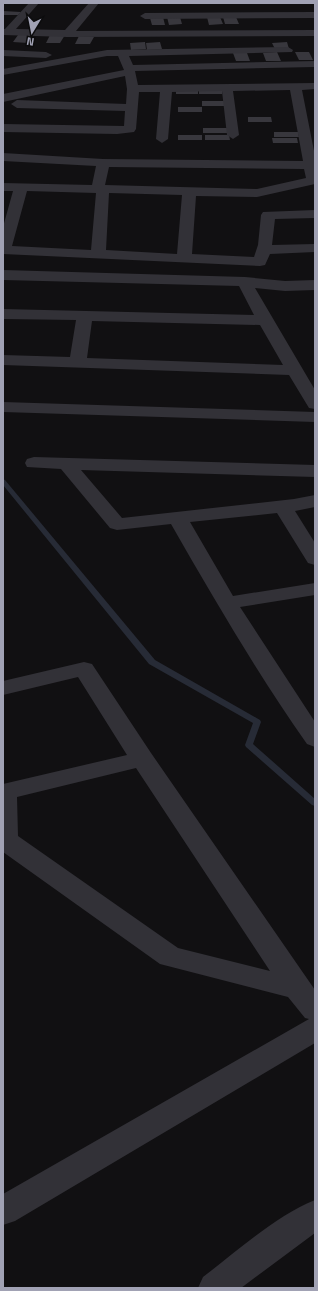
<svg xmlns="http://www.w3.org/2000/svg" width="318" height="1291" font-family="'Titillium Web',sans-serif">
	<rect width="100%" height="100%" fill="#111012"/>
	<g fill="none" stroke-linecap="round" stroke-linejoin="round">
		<!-- stream -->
		<path fill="#272b36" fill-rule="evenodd" d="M3,479L5,480L155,660L260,720L261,722L253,744L315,799V806L312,805L246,747L245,745L253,723L149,664L3,485Z"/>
	</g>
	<!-- building -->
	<path fill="#38373d" d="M3,11L21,12L18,15H3Z
		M163,17L165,25H152L150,18Z
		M167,17H180L182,24L169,25Z
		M207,17H220L223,24L209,25Z
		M223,17H236L239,24H225Z
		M18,35H33L28,43L13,42Z
		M50,35H65L60,43H46Z
		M79,36L94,37L90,44H75Z
		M145,42L146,49L131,50L130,43Z
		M160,42L162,49L147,50L146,43Z
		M287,42L289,49H275L272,43Z
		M277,52L281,61H266L263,53Z
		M295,52H309L313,60H299Z
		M233,53H247L250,61H236Z
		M176,90H198V94H176Z
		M199,90H222V94H199Z
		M202,101H225L226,106H202Z
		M178,107H202V112H178Z
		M248,117H271L272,122H248Z
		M203,128H227L228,133H203Z
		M274,132H298L299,137H274Z
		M178,135H202V140H178Z
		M205,135H229L230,140H205Z
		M272,138H297L298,143H273Z"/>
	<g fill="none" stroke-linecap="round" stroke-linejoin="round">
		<!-- minor -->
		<path fill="#323137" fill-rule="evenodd" d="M29,3H39L16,29L65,30L89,3H99L76,31L315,30V36L67,37L3,35V29H5Z
			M315,12V18L145,19L140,16L145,13Z
			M288,47L293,50L292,52L129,56L133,65L315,61V67L135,71L138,85L315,83V89L302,90L315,156V184L257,197L196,196L192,254L254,257L258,245L261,215L263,212L315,210V218L275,219L272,245L315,244V252L270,254L265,265L260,266L3,254V227L13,191H3V183L92,185L96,166L3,161V153L103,159L303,161L290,90L233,91L239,135L233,139L227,135L222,91L172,92L168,139L162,143L156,139L160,92H139L136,129L134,132L117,134L3,132V124L124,126L125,111L17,108L11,104L17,100L126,104L127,89L125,76L3,102V94L124,70L118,56H107L3,75V69L107,50ZM109,167L304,169L306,178L257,189L105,185ZM27,191L96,193L91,250L12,246ZM109,193L182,195L177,254L106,250Z
			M3,50L46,52L52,55L46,58L3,56Z
			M3,270L245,277L285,281L315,280V290L285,291L255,288L315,390V409L309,408L289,375L3,365V355L70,357L76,320L3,319V309L254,315L239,286L3,280ZM92,321L260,325L283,365L87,358Z
			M3,402L315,412V422L3,412Z
			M34,457L315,465V477L81,470L122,518L294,499L315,495V507L295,511L315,543V565L308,563L277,513L190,522L233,596L315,583V595L240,607L315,722V747L307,744C257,673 214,599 171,524L117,530L110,528L61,469L27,467L25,463L27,459Z
			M84,662L92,664L151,753L315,990V1043L15,1221L3,1225V1194L309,1019L305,1018L288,997L160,964L3,852V784L127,755L78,677L3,695V681ZM136,768L270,971L178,948L18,836L17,797Z
			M315,1200V1233L241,1288H198L203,1277C236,1252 277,1215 315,1200Z"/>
	</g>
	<!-- border -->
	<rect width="318" height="1291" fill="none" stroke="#a1a2b4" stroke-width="8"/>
	<!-- north arrow -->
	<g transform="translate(32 32) rotate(190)" stroke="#0c0c0d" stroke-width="3" paint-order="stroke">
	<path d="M0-3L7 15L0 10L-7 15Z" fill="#a1a2b4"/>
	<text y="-6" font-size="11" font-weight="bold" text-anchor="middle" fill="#a1a2b4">N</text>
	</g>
</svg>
